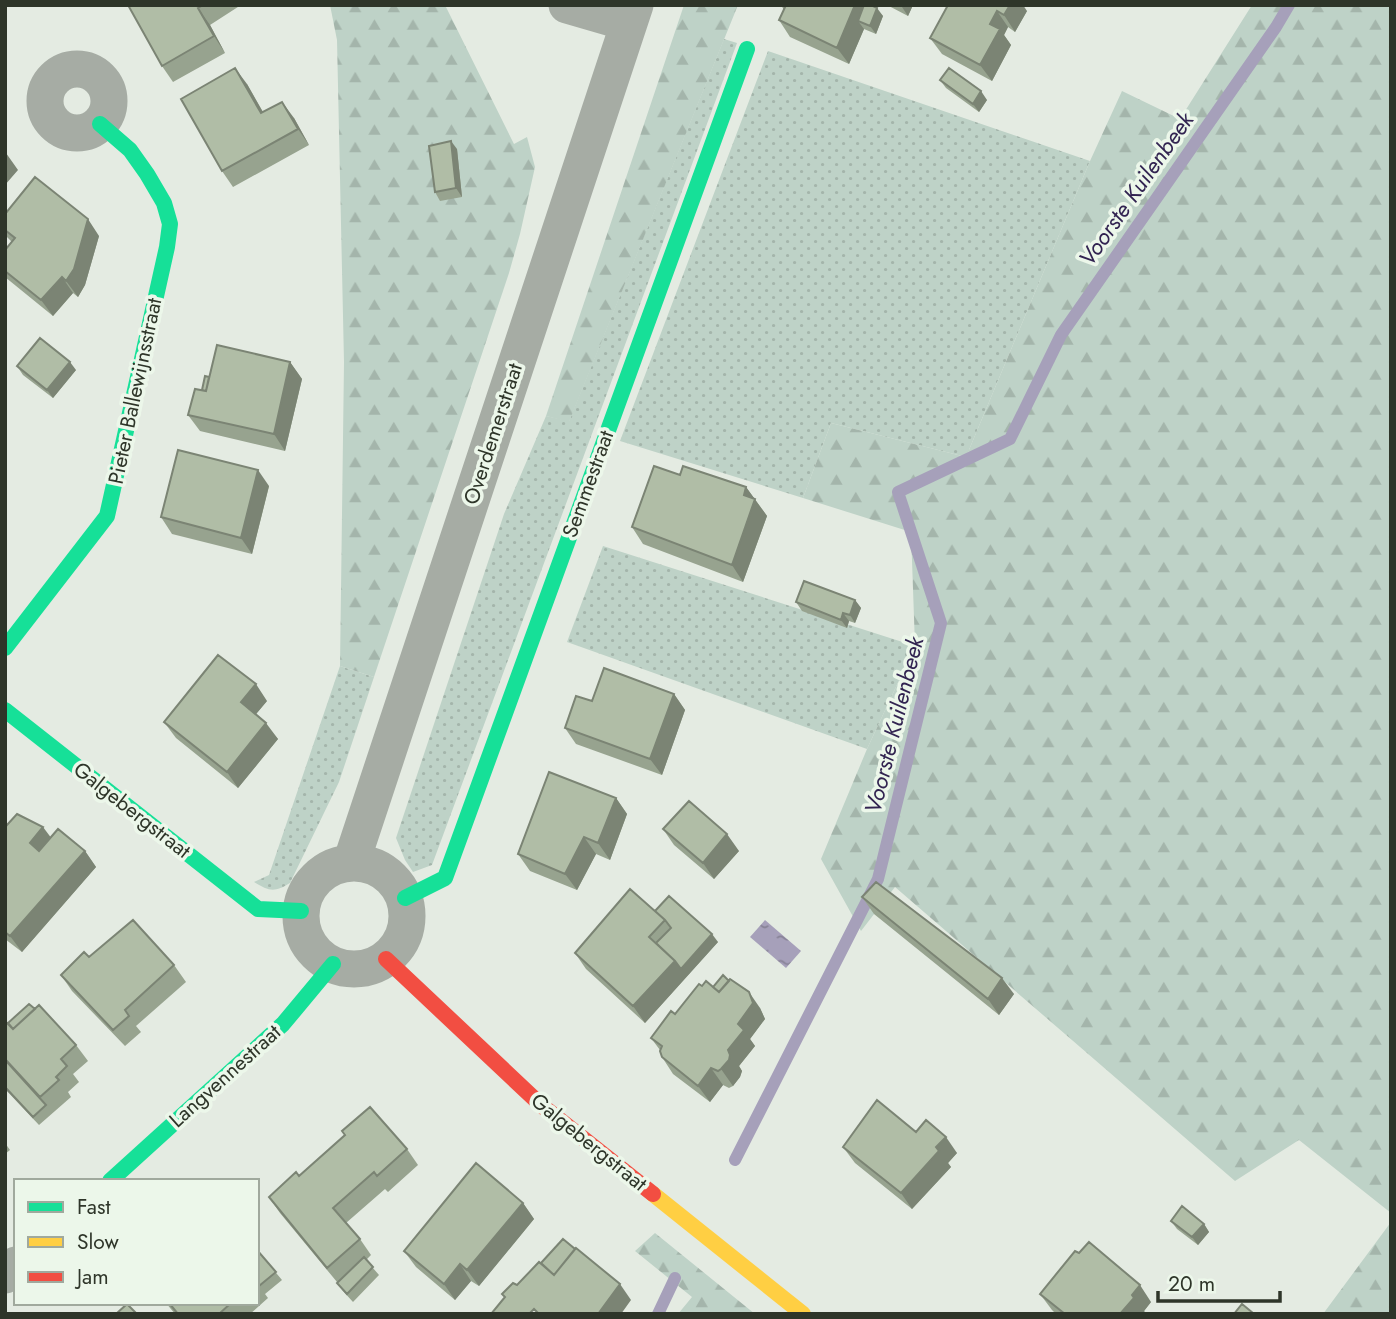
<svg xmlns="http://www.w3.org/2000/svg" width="1396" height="1319" font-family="Jost,sans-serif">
	<defs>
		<pattern id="grass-dots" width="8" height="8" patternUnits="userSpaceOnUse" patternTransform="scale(1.75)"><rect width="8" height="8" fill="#bed2c7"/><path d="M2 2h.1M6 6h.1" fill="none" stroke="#a4b5ab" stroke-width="1.8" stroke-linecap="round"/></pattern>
		<pattern id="forest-firs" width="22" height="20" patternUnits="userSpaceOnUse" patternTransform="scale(1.75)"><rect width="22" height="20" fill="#bed2c7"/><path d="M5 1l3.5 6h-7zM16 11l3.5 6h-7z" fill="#a4b5ab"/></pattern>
		<pattern id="water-ripples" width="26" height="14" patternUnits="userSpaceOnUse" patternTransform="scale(1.75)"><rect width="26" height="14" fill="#a6a0ba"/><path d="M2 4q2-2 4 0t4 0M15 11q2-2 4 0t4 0" fill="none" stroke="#888397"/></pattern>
	</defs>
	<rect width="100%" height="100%" fill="#e4ebe2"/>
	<!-- grass -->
	<path fill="url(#grass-dots)" d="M724,39L737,43L432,865L413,872L405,860L396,838L504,514L546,416L569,421Z
		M768,51L1090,161L966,457L831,423L803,498L620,441Z
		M603,546L915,646L867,749L567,642Z
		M340,666L374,677L339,782L290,883C274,893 269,891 254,882L269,875Z"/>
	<!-- forest -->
	<path fill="url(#forest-firs)" d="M330,5H445L514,144L527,137L535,167L520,234L509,273L374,677L340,666L344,362L337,40Z
		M684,5H738L569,422L546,416Z
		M1252,5H1391V1213L1299,1140L1235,1181L895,887L861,931L821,859L867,749L915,646L911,532L803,498L831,423L966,457L1090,161L1122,91L1180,119Z
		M1391,1222V1314H1323Z
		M655,1233L755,1314H678L692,1297L635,1251Z"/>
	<!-- water -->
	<path fill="url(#water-ripples)" d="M765,920L801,951L786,968L750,937Z"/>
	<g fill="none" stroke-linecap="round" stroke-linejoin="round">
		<!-- stream -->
		<path stroke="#a6a0ba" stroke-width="12" d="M735,1160L878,879L941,623L898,492L1010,439L1061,335L1276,27L1289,5
			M658,1314L675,1278"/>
		<!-- street -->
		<path stroke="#a6aca4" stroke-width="37" d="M567,5L629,23
			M45 101a32 32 0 1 1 64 0a32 32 0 1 1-64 0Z
			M351,863L635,5
			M301 916a53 53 0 1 1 106 0a53 53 0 1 1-106 0Z
			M5,1275L16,1265"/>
		<!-- fast -->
		<path stroke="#16e098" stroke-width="16" d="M5,648L107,516L167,247L170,224L164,203L147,174L130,150L100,124
			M5,710L258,909L301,911
			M405,898L445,878L747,49
			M110,1181L283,1024L333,964"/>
		<!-- slow -->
		<path stroke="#ffcf43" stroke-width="16" d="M653,1194L803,1314"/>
		<!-- jam -->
		<path stroke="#f24e42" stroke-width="16" d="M386,959L541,1105L653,1194"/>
	</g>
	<!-- wall -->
	<path fill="#97a38f" d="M128,5H241L210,25L225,53L173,82L162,66Z
		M781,5H871L883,16L876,34L864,29L849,64L790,37L779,20L784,10Z
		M887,5H913L908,16Z
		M948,5L1027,11L1015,32L1008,27L1004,35L1011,45L992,81L942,54L930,38Z
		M940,80L987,100L979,112L946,88Z
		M247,84L263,112L294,118L309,145L233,187L222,171Z
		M457,149L462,197L440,201L435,192Z
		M5,214L99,236L85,285L78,297L73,293L53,316L5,277V250L12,242L5,235Z
		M290,362L302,379L285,451L200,431L188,415L209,377Z
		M17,366L76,370L53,398L23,375Z
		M680,475L746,487L767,516L743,582L643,544L632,527Z
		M269,486L252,554L172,534L161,517Z
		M855,600L861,608L855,623L849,621L847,628L802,611L796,602Z
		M674,694L685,710L662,775L576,744L565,728L592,701Z
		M267,701L256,714L278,739L238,788L176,738L164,722Z
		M616,798L627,814L610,860L596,854L577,890L530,871L518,854Z
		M5,823L51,838L85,851L96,867L22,952L5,939Z
		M663,829L739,851L714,879L674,845Z
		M862,897L1014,994L999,1015L874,914Z
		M655,911L718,942L645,1023L586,969L575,953Z
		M89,957L174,965L186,982L136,1026L141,1032L125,1046L72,991L61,975Z
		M702,986L713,987L760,1008L765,1019L750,1039L755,1046L739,1066L742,1071L740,1077L733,1086L729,1088L723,1085L710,1102L673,1074L662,1057L660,1050L651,1038L675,1014Z
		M35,1009L76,1045L88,1061L73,1074L79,1082L68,1092L71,1097L39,1125L5,1089V1021L8,1023Z
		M916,1132L957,1153L948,1163L951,1167L912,1209L855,1163L843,1147Z
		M5,1143L10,1150L5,1154Z
		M407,1149L418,1165L388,1192L385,1189L346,1223L360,1239L371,1255L366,1260L379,1275L353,1302L343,1291L337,1282L280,1213L269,1197L299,1176Z
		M523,1203L534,1219L479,1286L471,1281L455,1300L416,1267L404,1251Z
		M1171,1221L1204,1224L1209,1232L1198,1245L1177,1229Z
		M257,1250L282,1280L265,1294L268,1298L250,1314H175L166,1303H257Z
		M1040,1294L1151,1302L1144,1311L1146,1314H1056L1052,1310Z"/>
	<!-- shaded-wall -->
	<path fill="#7b8474" d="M855,5H871L858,21L864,29L849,64L837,48Z
		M903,5H913L908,16L902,7Z
		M1010,5H1023L1027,11L1015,32L1004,15Z
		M198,8L210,25L225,53L214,36Z
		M877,8L883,16L876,34L870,26Z
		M997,11L1008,27L1004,35L1011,45L992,81L980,65L990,24Z
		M235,68L247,84L273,130L261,113Z
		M981,91L987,100L979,112L973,104Z
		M282,102L294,118L309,145L298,129Z
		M451,141L457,149L462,197L456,188Z
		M6,153L18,170L5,185V155Z
		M88,219L99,236L85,285L78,297L66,281Z
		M62,277L73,293L53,316L41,300Z
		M70,362L76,370L53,398L47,390Z
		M290,362L302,379L285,451L274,434Z
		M258,470L269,486L252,554L241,538Z
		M746,487L767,516L743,582L732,565L744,495Z
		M855,600L861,608L855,623L850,615Z
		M843,613L849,621L847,628L841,620Z
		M256,684L267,701L252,719L241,702Z
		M674,694L685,710L662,775L650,759Z
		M266,723L278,739L238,788L227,772Z
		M616,798L627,814L610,860L598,843Z
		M43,827L55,843L41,859L30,843Z
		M727,834L739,851L714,879L703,863Z
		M584,837L596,854L577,890L565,874Z
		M85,851L96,867L22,952L10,936Z
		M712,934L718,942L645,1023L633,1006L675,961Z
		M1002,978L1014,994L999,1015L988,999Z
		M749,992L760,1008L765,1019L750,1039L755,1046L739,1066L742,1071L740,1077L733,1086L721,1069Z
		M711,1068L723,1085L710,1102L698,1086Z
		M946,1137L957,1153L948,1163L951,1167L912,1209L901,1193L936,1147Z
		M523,1203L534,1219L479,1286L467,1270Z
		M1204,1224L1209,1232L1198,1245L1192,1237Z
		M460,1264L471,1281L455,1300L444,1284Z
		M620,1284L631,1300L621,1314H598Z
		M1140,1285L1151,1302L1144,1311L1146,1314H1120L1132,1295Z"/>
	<!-- building -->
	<path fill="#b0bda6" stroke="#7b8474" stroke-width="2" d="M128,5H203L198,8L214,36L162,66Z
		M786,5H855L837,48L779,20Z
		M864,5H871L877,8L870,26L858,21Z
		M948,5H1010L1004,15L997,11L990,24L1000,29L980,65L930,38Z
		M235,68L261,113L282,102L298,129L222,171L181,99Z
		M949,68L981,91L973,104L940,80Z
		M451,141L456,188L435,192L429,146Z
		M35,177L88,219L74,269L66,281L62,277L41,300L5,271V250L15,238L5,230V214Z
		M40,338L70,362L47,390L17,366Z
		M217,345L290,362L274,434L188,415L195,389L206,391Z
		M205,376L209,377L206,391L202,390Z
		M178,450L258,470L241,538L161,517Z
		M654,466L680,475L683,466L746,487L744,495L755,499L732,565L632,527Z
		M804,581L855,600L850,615L843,613L841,620L796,602Z
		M218,655L256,684L241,702L266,723L227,772L164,722Z
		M604,668L674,694L650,759L565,728L576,696L592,701Z
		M549,772L616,798L598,843L584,837L565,874L518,854Z
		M689,801L727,834L703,863L663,829Z
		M17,814L43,827L30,843L39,851L58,829L85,851L10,936L5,932V823L7,825Z
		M876,882L1002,978L988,999L862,897Z
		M630,889L665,920L649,937L675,961L633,1006L575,953Z
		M669,896L712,934L681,969L675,961L656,943L671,928L665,920L655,911Z
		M133,920L174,965L125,1010L129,1016L113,1030L61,975L84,952L89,957Z
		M723,975L729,981L719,992L713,987Z
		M730,979L749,992L753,1003L738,1024L744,1030L728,1050L730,1055L729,1060L721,1069L718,1071L711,1068L698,1086L662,1057L660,1051L662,1046L651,1038L671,1011L675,1014L699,984L702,986L706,981L719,992Z
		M29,1004L35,1009L13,1029L8,1023Z
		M39,1005L76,1045L61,1059L67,1066L56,1077L59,1080L40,1097L5,1059V1021L13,1029Z
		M7,1062L46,1105L33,1117L5,1087V1063Z
		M877,1100L916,1132L926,1120L946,1137L936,1147L939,1151L901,1193L843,1147Z
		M370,1107L407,1149L377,1176L374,1172L333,1208L360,1239L327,1268L269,1197L296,1172L299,1176L345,1135L342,1131Z
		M476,1163L523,1203L467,1270L460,1264L444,1284L404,1251Z
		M1182,1206L1204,1224L1192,1237L1171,1221Z
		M563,1239L575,1249L554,1275L541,1263Z
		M1089,1242L1140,1285L1132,1295L1134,1298L1120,1314H1065L1040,1294L1075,1251L1079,1253Z
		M576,1248L620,1284L598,1314H539L534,1309L529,1314H491L505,1297L502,1294L513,1283L517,1285L539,1262L554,1275Z
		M257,1250L276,1272L259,1286L257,1283Z
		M364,1257L373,1267L347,1294L337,1283Z
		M169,1303H231L219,1314H178Z
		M127,1304L137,1314H116Z
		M1242,1304L1253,1313L1252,1314H1234Z"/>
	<g text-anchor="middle" stroke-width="7" stroke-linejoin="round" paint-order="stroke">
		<!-- street labels -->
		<g font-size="21" fill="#2e3529" stroke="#ecf7ea">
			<text transform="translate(135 391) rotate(-78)" y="7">Pieter Ballewijnsstraat</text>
			<text transform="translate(493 434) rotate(-72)" y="7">Overdemerstraat</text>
			<text transform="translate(588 484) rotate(-70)" y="7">Semmestraat</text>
			<text transform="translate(132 810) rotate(38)" y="7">Galgebergstraat</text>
			<text transform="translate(225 1076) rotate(-42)" y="7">Langvennestraat</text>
			<text transform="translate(589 1142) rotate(39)" y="7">Galgebergstraat</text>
		</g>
		<!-- water labels -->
		<g font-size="23" font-style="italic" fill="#322451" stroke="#ecf7ea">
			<text transform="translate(1136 189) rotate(-55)" y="8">Voorste Kuilenbeek</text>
			<text transform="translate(894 725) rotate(-76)" y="8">Voorste Kuilenbeek</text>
		</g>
	</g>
	<!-- border -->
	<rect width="1396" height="1319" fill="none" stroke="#2e3529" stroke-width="14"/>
	<!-- legend -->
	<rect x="14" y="1179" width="245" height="126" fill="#ecf7ea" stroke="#a0a99d" stroke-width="2"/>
	<rect x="28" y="1202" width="35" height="10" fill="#16e098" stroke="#a0a99d" stroke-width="2"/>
	<text x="77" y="1214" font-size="21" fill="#2e3529">Fast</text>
	<rect x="28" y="1237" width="35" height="10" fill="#ffcf43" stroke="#a0a99d" stroke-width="2"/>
	<text x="77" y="1249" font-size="21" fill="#2e3529">Slow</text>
	<rect x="28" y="1272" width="35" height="10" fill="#f24e42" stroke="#a0a99d" stroke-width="2"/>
	<text x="77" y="1284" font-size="21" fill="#2e3529">Jam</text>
	<!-- scale -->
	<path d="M1158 1291v10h122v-10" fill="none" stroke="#2e3529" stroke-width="3.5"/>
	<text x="1168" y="1291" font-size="21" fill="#2e3529" stroke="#ecf7ea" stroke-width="5" paint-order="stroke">20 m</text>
</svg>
